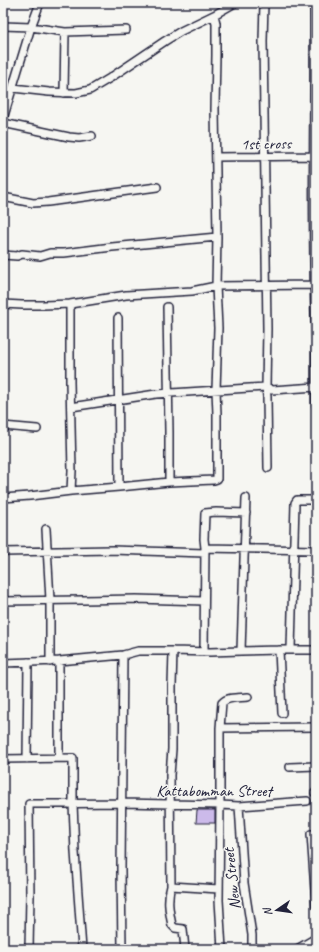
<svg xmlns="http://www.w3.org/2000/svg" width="319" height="952" font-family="Caveat,sans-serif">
	<rect width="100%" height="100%" fill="#f6f6f2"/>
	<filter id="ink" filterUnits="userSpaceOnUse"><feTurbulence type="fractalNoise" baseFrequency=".025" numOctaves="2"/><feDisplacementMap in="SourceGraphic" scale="8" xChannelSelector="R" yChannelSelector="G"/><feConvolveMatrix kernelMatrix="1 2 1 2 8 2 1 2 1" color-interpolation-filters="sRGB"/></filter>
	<g filter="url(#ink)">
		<!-- building -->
		<path fill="#ccbaea" stroke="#22223b" d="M197,810H215V823H196Z"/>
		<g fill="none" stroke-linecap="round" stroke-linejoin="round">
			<!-- minor casing -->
			<g stroke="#22223b" stroke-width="10">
				<path id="minor" d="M264,3L263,41L267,329L266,387L267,397L268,468
					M314,3C315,115 311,227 316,340
					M214,15L216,23V55L215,109L217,237L216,286L314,285
					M3,26L31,27L65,32L126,30
					M13,88L49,92L76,93L90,90L110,78L165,41L181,31L214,15L235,3
					M64,93L65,32
					M3,119L31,27L40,3
					M3,123L69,137L79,138L92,136
					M216,157L316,156
					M3,197L33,203L48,202L157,187
					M3,255L17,256L22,254L40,256L50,253H64L112,247L217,237
					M3,304L22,305H44L70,304L126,295L192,291L216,286L218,328L216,390L217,414V479L214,480L169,482L119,487L71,491L30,496L3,498
					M70,304V382L72,471L71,491
					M167,307L169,432V482
					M118,318L119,487
					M316,340V405
					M71,407L156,394L266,387L272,390L316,387
					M3,426L37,429
					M46,529L50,600V662
					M205,548L316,550
					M3,552L112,550L205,553
					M3,601L83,600L136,599L204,601
					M291,649L295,503L297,500H316
					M279,650L282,713
					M173,651L172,686V749L170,775L171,886C167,899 169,911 172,925L175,928L183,929L185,949
					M241,651L279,650H316
					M204,652L205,548L204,539L205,513L216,512L246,513
					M3,663L59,661L123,655L138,651H173L210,652L241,651L246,498
					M220,728L316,727
					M59,758V661
					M3,759L73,758V804L75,852L82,949
					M27,759L28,662
					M290,767L316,766
					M315,793L316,792
					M239,806L244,883L252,935V949
					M311,834L316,905
					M171,886L219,889
					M29,949L30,896L29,804L122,803L220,805L239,806L307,801
					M122,949L121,870L123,655
					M222,949L219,900L220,805V728L222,703C227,696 240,698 248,697
					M297,949L316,938"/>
			</g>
			<!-- minor -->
			<use href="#minor" stroke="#f6f6f2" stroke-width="7"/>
		</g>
	</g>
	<g text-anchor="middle" stroke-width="3" stroke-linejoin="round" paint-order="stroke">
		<!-- street labels -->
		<g font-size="16" fill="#22223b" stroke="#f6f6f2">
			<text transform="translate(266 143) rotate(-1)" y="6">1st cross</text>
			<text x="214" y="796">Kattabomman Street</text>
			<text transform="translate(231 879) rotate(-96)" y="6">New Street</text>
		</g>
	</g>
	<!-- margin -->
	<rect width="319" height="952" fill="none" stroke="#f6f6f2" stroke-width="16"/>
	<rect x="8" y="8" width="303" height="936" fill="none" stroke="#22223b" stroke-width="1.5" filter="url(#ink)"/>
	<!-- north arrow -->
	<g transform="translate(277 910) rotate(257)" stroke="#f6f6f2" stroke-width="3" paint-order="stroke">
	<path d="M0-3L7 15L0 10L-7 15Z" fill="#22223b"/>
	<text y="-6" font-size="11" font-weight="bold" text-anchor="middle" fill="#22223b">N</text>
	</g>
</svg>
